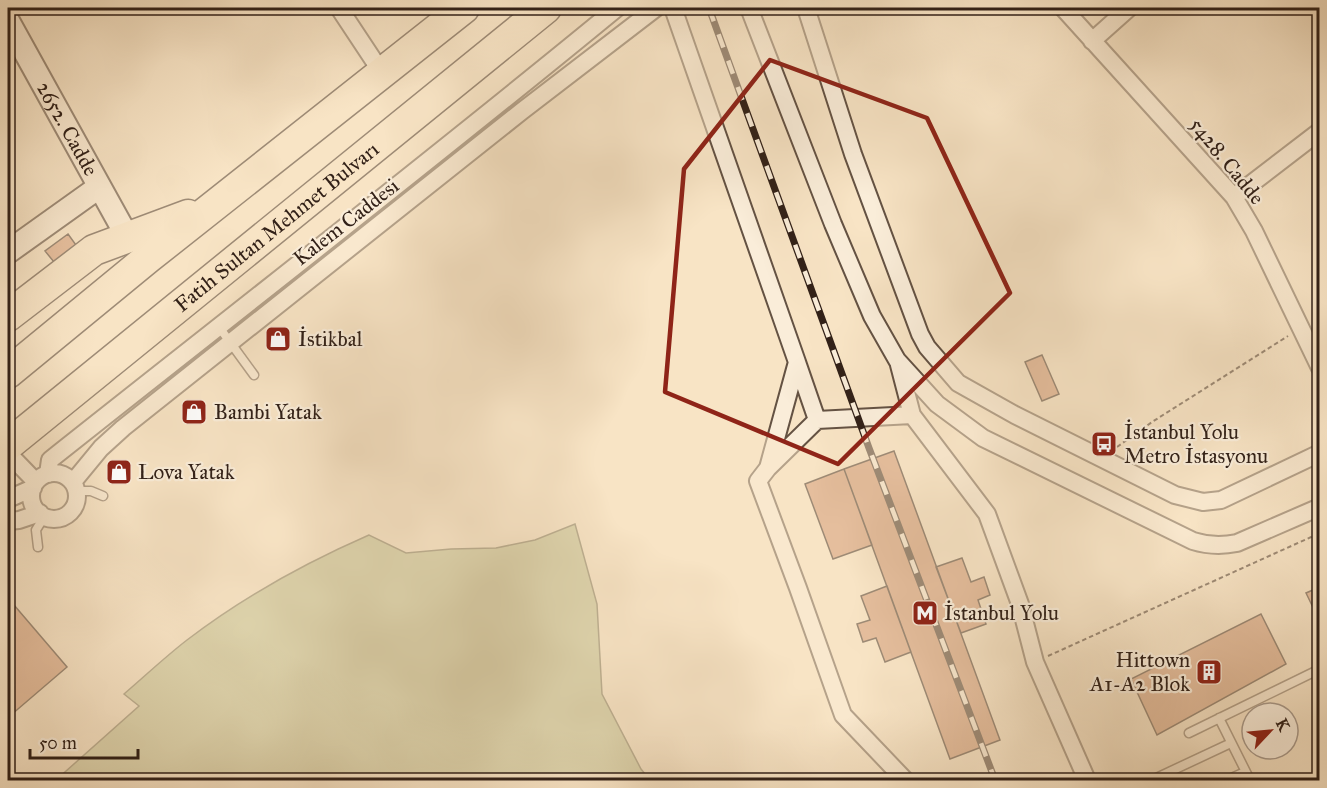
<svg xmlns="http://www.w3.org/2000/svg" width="1327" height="788" font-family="'IM FELL Great Primer',serif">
	<rect width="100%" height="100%" fill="#f8e4c5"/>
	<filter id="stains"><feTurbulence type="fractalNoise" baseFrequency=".00333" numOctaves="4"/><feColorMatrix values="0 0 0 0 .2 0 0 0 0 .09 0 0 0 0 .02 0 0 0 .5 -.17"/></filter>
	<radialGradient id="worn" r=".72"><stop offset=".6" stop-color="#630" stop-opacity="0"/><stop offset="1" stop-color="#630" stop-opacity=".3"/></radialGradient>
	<!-- green -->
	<path fill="#c0c392" stroke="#797255" stroke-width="1.5" d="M575,524L597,604L602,694L641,769L650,780H56L139,706L124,694C145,676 165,657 187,640C243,597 305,563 369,535L406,553L451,549L496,548L535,540Z"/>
	<!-- building -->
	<path fill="#cf916d" stroke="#322118" stroke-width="1.5" d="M68,234L76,245L54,262L45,251Z
		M1042,355L1059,394L1042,401L1025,362Z
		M894,451L1000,740L950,759L844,469Z
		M844,469L872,545L833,559L805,484Z
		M962,558L971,582L984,577L990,595L978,600L986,624L961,633L936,567Z
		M887,586L911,652L885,662L876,638L863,642L857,624L870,620L861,596Z
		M1320,587V622L1306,593Z
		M8,598L67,667L11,715L8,711Z
		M1261,614L1286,664L1157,735L1131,679Z"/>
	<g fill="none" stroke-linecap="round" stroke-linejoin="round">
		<!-- lane casing -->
		<g stroke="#645243" stroke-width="11">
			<path id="lane" d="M219,327L254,375
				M76,491H91L103,496
				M38,547L36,530L44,517
				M1219,718L1250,780
				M1189,733L1320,669
				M1152,780L1231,743
				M1227,780L1245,772"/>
		</g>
		<!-- street casing -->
		<g stroke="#645243" stroke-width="20">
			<path id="street" d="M339,8L382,73
				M673,8L797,362L768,468
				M749,8L833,224L872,316L897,360L937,404L983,438L1193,541C1209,546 1222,546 1237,543L1320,507
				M806,8L853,154L920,334L927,347L958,383L1015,415L1175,495L1203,502L1221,500L1320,453
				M1063,8L1234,197L1254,231L1320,368
				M1092,41L1129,8
				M1234,197L1320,131
				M797,362L817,420L912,415
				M899,365L912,415L987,514L1020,604L1035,662L1087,780
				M817,420L768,468L758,481L798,588L843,715L905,780
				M8,453L36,482
				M31 496a23 23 0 1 1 46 0a23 23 0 1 1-46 0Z
				M48,474L50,460C239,310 430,162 617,8
				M73,482L101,448L123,428L522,111L656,8
				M8,499L33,488
				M8,521L19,520L40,513"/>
		</g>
		<!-- secondary casing -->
		<g stroke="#322118" stroke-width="26">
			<g id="secondary">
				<path id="s1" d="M8,21L128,238"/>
				<path d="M8,252L99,187"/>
			</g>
		</g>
		<!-- highway casing -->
		<g stroke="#322118" stroke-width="33">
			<g id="highway">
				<path d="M8,316L94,250L188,215"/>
				<path d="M8,373L148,258L464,8"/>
				<path id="s2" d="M8,445L546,8"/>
			</g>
		</g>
		<!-- path -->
		<path stroke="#322118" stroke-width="2" stroke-dasharray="4.5 3" stroke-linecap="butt" d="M1117,447L1152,422L1288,336
			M1048,656L1320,533"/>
		<!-- lane -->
		<use href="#lane" stroke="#faedd9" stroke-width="8"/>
		<!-- street -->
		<use href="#street" stroke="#faedd9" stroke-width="16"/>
		<!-- secondary -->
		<use href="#secondary" stroke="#faedd9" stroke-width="22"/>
		<!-- highway -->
		<use href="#highway" stroke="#f8e4c5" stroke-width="30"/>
		<!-- rail casing -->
		<g stroke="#322118" stroke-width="7">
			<path id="rail" d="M709,8L869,448L995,780"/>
		</g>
		<!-- rail -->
		<use href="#rail" stroke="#faedd9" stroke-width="4.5" stroke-dasharray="14" stroke-linecap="butt"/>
	</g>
	<!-- marked area -->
	<path d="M0 0H1327V788H0ZM770,60L927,118L1010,293L838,464L665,392L684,169Z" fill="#f8e4c5" fill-opacity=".55" fill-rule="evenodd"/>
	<path fill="none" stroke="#8f2418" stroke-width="4.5" stroke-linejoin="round" d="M770,60L927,118L1010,293L838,464L665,392L684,169Z"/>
	<!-- icons -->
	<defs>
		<g id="shop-square" transform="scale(1.35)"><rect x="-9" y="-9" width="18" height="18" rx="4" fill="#8f2418" stroke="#faedd9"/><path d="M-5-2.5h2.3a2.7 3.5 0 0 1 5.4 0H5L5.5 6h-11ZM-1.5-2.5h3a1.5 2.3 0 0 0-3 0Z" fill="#fff"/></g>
		<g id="bus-square" transform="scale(1.35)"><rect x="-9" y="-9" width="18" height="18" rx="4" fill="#8f2418" stroke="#faedd9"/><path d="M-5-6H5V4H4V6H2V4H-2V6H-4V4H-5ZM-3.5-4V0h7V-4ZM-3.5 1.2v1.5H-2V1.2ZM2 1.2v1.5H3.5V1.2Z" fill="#fff"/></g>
		<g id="metro-square" transform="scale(1.35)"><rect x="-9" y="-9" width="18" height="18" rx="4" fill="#8f2418" stroke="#faedd9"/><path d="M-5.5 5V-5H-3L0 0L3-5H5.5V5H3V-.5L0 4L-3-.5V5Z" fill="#fff"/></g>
		<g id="building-square" transform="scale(1.35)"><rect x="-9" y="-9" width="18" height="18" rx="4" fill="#8f2418" stroke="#faedd9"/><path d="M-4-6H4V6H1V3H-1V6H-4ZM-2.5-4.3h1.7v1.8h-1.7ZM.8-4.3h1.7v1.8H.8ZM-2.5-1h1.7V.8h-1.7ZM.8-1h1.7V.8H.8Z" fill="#fff"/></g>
	</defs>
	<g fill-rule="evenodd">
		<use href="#shop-square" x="278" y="339"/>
		<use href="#shop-square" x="194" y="412"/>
		<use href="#bus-square" x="1104" y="444"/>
		<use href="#shop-square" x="119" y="472"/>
		<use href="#metro-square" x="925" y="613"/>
		<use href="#building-square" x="1209" y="672"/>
	</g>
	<g text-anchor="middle" stroke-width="4.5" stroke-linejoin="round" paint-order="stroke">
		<!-- street labels -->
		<g font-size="21" fill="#322118" stroke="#faedd9">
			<text dy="7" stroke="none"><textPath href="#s1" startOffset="123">2652. Cadde</textPath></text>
			<text transform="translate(1227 161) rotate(51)" y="7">5428. Cadde</text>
			<text transform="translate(346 222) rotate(-38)" y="7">Kalem Caddesi</text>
			<text dy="7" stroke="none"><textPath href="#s2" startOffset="346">Fatih Sultan Mehmet Bulvarı</textPath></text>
		</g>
		<!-- poi labels -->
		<g font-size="21" fill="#322118" stroke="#faedd9" text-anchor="start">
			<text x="298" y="346">İstikbal</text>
			<text x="214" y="419">Bambi Yatak</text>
			<text x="1124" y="439">İstanbul Yolu<tspan x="1124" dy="24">Metro İstasyonu</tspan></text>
			<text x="138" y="479">Lova Yatak</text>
			<text x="944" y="620">İstanbul Yolu</text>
			<text x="1190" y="667" text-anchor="end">Hittown<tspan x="1190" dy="24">A1-A2 Blok</tspan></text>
		</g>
	</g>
	<!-- margin -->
	<rect width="1327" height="788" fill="none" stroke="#f8e4c5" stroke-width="30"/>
	<rect x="9" y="9" width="1309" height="770" fill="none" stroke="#322118" stroke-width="3"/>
	<rect x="15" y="15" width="1297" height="758" fill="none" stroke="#322118" stroke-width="1.5"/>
	<!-- north arrow -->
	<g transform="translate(1270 731) rotate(64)"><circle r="28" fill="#faedd9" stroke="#aa9b8c" stroke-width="1.5"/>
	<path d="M0-4.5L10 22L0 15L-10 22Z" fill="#8f2418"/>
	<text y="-9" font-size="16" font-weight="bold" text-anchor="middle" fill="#322118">K</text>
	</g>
	<!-- scale -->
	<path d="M30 749v9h108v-9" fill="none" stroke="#322118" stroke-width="3"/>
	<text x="39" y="749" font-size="18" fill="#322118" stroke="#faedd9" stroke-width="4.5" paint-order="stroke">50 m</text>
	<rect width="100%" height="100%" filter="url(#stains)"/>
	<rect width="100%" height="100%" fill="url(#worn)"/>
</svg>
